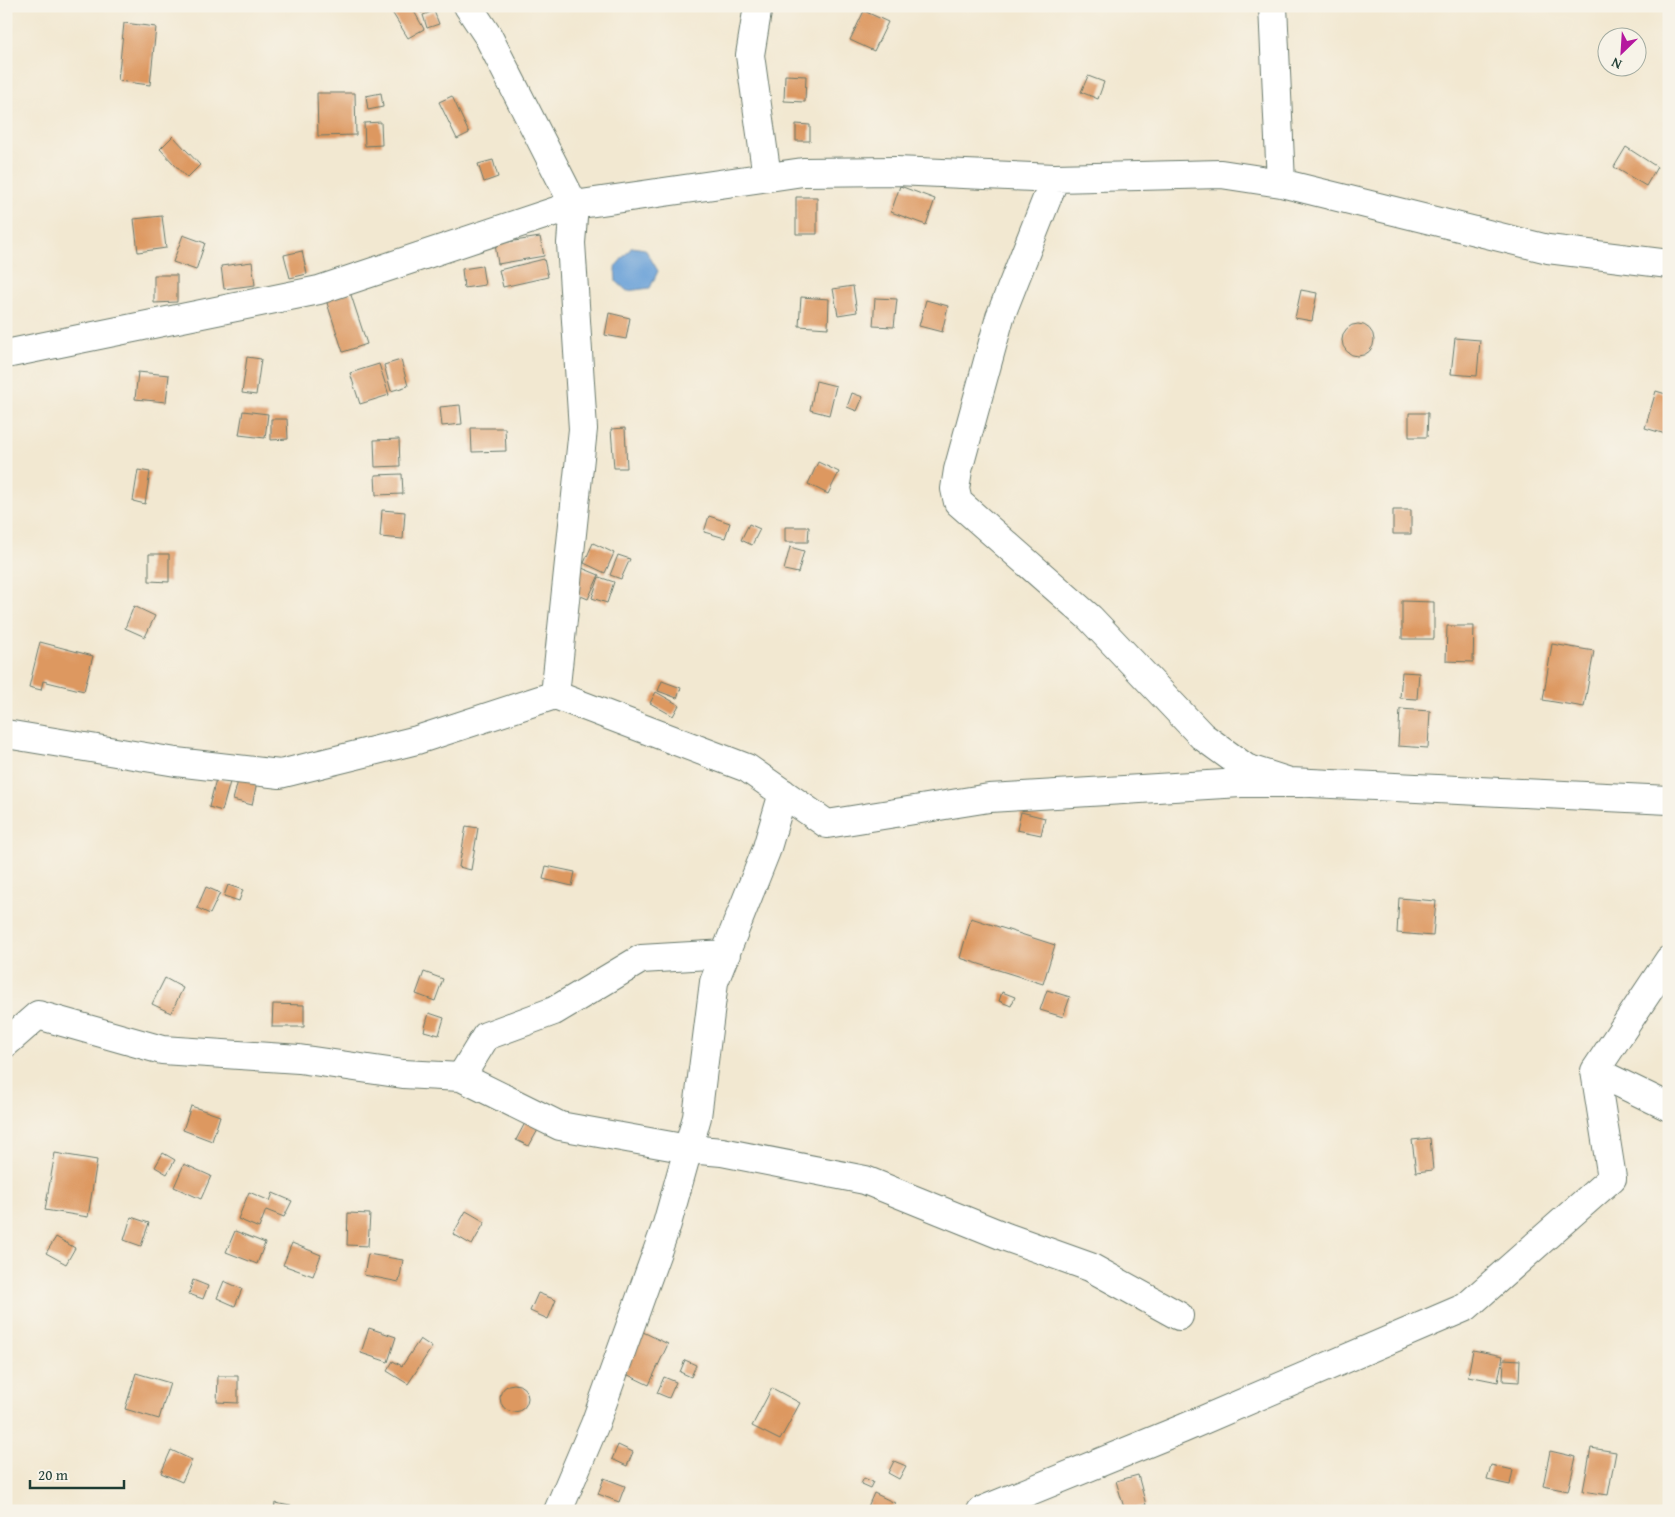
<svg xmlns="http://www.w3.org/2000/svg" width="1675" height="1517" font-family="'Gentium Book Plus',serif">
	<rect width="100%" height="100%" fill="#f7f3e8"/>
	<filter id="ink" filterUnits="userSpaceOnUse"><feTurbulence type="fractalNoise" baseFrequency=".02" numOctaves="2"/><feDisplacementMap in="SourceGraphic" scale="10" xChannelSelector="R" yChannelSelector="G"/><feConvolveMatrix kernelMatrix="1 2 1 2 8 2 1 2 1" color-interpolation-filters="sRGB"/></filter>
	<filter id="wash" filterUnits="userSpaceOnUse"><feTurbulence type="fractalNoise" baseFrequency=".0096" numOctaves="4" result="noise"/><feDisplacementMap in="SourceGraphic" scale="20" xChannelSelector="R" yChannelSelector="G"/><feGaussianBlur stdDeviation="1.12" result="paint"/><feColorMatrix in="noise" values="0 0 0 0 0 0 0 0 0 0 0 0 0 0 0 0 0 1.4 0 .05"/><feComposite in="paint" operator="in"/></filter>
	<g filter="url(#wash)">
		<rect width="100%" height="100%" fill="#f2e8d1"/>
		<!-- water -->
		<path fill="#6ba1d8" stroke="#456f86" d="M632,247L645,249L658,271L650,288L627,291L616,281L615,267Z"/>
		<g id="blocks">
			<!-- building -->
			<path fill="#dd9861" d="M396,6H411L424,29L408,38L390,9Z
				M417,6H435L421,13Z
				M434,11L439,24L427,28L423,15Z
				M864,11L888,22L874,51L850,40Z
				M124,23L156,27L150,85L118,81Z
				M785,75L806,76L805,102L784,101Z
				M1088,76L1104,82L1098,99L1081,92Z
				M317,93H355L356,135L318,136Z
				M381,93L383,107L368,110L366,96Z
				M452,96L469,133L457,139L439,102Z
				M381,122L382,145L365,146L364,123Z
				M796,124L810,125V141H796Z
				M173,136L200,165L187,178L160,149Z
				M1626,147L1657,167L1646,186L1614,167Z
				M493,160L498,177L484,182L478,164Z
				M900,186L935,199L926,225L891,212Z
				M796,197H817V234H796Z
				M162,216L166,248L138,252L134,219Z
				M183,235L205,243L196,270L173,262Z
				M540,237L544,256L498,264L495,244Z
				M302,251L307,274L290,278L284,255Z
				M544,259L548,277L503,287L499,270Z
				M252,262L255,285L224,289L221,266Z
				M482,266L485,285L464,288L462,269Z
				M154,275H177V302L154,303Z
				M853,286L857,312L838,315L833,289Z
				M1301,290L1317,293L1312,321L1295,318Z
				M350,292L367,344L343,352L326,300Z
				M801,297L829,299L828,328L799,326Z
				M875,298L897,299L894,327L873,326Z
				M926,300L948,306L942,332L919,326Z
				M609,313L630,318L626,339L605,335Z
				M1342 340a16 16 0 1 1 32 0a16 16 0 1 1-32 0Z
				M1455,338L1480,340L1477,376L1451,374Z
				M247,357L261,359L256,395L242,393Z
				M401,360L408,386L391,391L384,365Z
				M379,364L389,395L360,404L350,373Z
				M138,372L169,375L166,402L135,399Z
				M816,381L836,386L829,415L810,410Z
				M1656,391L1669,395V435L1645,428Z
				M852,393L863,397L857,411L847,407Z
				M460,405L462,424L442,426L440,407Z
				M243,411L268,414L265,438L239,435Z
				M1409,413H1428L1427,437H1409Z
				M271,419H287L288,439L271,440Z
				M471,428H505L506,451L472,452Z
				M625,428L627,468H614L611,429Z
				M399,439L400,466L375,467L374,440Z
				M818,462L839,472L828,494L808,484Z
				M138,470L150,472L145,504L133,501Z
				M402,474L403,494L376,495L375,475Z
				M382,510L405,512L403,539L380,537Z
				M1393,510H1411V534H1393Z
				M709,516L730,523L725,538L704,532Z
				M749,524L760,529L752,545L741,540Z
				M785,527H809L808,542H785Z
				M593,543L614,553L605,573L584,563Z
				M790,547L804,551L798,573L784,570Z
				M149,554H169V582L149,581Z
				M618,555L630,559L621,579L610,575Z
				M582,568L599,575L588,599L571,592Z
				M599,577L614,582L607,603L592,598Z
				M1402,601L1434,602V639H1402Z
				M134,606L155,616L145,637L125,628Z
				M1447,626H1474L1473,662L1446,661Z
				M40,642L93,656L84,691L43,681L41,690L29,687Z
				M1552,644L1594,651L1584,707L1543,700Z
				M1402,672L1419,673L1417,699L1400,698Z
				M662,681L681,688L677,698L658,691Z
				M656,692L679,705L673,716L650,703Z
				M1400,709L1430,711L1428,748L1398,746Z
				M239,777L257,782L252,805L233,800Z
				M216,779L230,782L222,811L209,807Z
				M1021,812L1045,818L1041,835L1017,830Z
				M466,826L478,828L471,870L459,867Z
				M546,866L575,872L572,886L543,879Z
				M228,885L243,890L239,901L224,896Z
				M206,887L220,893L210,914L197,908Z
				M1399,898L1436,901L1433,936L1397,933Z
				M971,918L1055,945L1043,984L960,958Z
				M424,972L443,979L435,1001L416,994Z
				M165,978L183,988L171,1013L152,1004Z
				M1047,990L1070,997L1063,1017L1040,1010Z
				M1002,992L1015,997L1011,1006L999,1001Z
				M273,1004L304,1005V1027H272Z
				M429,1013L444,1018L439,1035L424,1031Z
				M191,1106L220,1116L212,1141L183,1130Z
				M526,1121L539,1128L529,1146L516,1140Z
				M1430,1138L1433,1170L1416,1172L1412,1140Z
				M55,1153L97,1160L88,1217L45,1210Z
				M163,1153L175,1160L167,1174L155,1167Z
				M184,1164L211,1176L201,1199L174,1187Z
				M249,1192L270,1201L273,1193L292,1201L284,1217L266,1210L259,1228L238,1219Z
				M466,1211L485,1222L472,1245L453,1234Z
				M348,1213L370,1214L368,1246L347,1245Z
				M131,1217L149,1223L141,1246L124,1240Z
				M235,1231L265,1243L257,1264L226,1252Z
				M56,1237L75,1248L66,1264L46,1253Z
				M292,1243L321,1255L313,1276L283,1265Z
				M368,1254L403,1260L399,1282L364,1275Z
				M193,1280L208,1286L203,1299L189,1294Z
				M224,1281L242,1289L235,1306L217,1298Z
				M538,1293L556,1300L548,1319L530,1311Z
				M369,1328L396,1337L388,1362L361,1353Z
				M643,1332L668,1344L649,1385L624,1373Z
				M420,1339L432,1347L408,1384L387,1371L393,1361L402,1366Z
				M1473,1350L1503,1356L1498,1382L1468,1376Z
				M1504,1359L1520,1360L1519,1382L1503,1381Z
				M685,1360L696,1365L691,1377L680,1372Z
				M136,1373L170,1383L159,1419L125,1409Z
				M218,1376H238V1403L217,1402Z
				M664,1377L676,1382L669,1398L657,1393Z
				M500 1398a14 14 0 1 1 28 0a14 14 0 1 1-28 0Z
				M772,1388L800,1403L780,1440L752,1426Z
				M618,1445L633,1452L627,1466L612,1459Z
				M1591,1448L1616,1452L1608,1495L1583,1491Z
				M171,1450L192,1460L182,1482L161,1473Z
				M1550,1451L1576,1457L1568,1491L1543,1486Z
				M894,1461L906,1466L899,1479L888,1473Z
				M1491,1465L1513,1470L1510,1485L1487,1480Z
				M1138,1475L1146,1505L1125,1511L1116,1481Z
				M604,1478L625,1486L619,1502L598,1494Z
				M864,1478L873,1482L870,1488L861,1484Z
				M874,1493L895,1503L892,1511H866Z
				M275,1503L295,1507L294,1511H274Z"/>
		</g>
	</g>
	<g filter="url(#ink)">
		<use href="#blocks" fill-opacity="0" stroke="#69796b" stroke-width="1"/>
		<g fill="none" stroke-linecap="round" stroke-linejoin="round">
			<!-- minor casing -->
			<g stroke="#69796b" stroke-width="30">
				<path id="minor" d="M468,6L488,36L574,205L571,243L583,429L555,695
					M758,6L750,55L767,177
					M1273,6L1281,183
					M1055,178L1000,317L958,470L955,489L958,502L1090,618L1202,736L1246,768L1290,782L1669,800
					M6,354L319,290L574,205L803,172L896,171L1055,178L1221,174L1281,183L1548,249L1669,264
					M6,734L176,762L280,774L417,740L555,695L747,768L827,824L989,798L1241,783H1303
					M726,954L641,959L554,1011L486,1036L461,1077L560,1126L688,1149L722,1152L865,1180L1006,1237L1090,1267L1179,1316
					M6,1043L38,1015L162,1050L299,1059L403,1074L461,1077
					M1595,1071L1669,1107
					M558,1511L595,1424L667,1224L697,1117L714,982L766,851L783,793
					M981,1511L1182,1429L1466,1307L1612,1178L1595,1071L1669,960"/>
			</g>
			<!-- minor -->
			<use href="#minor" stroke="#fff" stroke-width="28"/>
		</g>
	</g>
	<!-- margin -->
	<rect width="1675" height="1517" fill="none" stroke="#f7f3e8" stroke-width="25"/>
	<!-- north arrow -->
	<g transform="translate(1622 52) rotate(205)"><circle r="24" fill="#f7f3e8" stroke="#a1aaa0"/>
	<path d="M0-4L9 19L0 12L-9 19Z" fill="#b5179e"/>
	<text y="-8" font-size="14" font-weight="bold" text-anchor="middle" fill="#1f3d34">N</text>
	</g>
	<!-- scale -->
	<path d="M30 1480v8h94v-8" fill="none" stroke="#1f3d34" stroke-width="2.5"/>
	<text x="38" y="1480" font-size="15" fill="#1f3d34" stroke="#f7f3e8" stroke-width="4" paint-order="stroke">20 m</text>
</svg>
